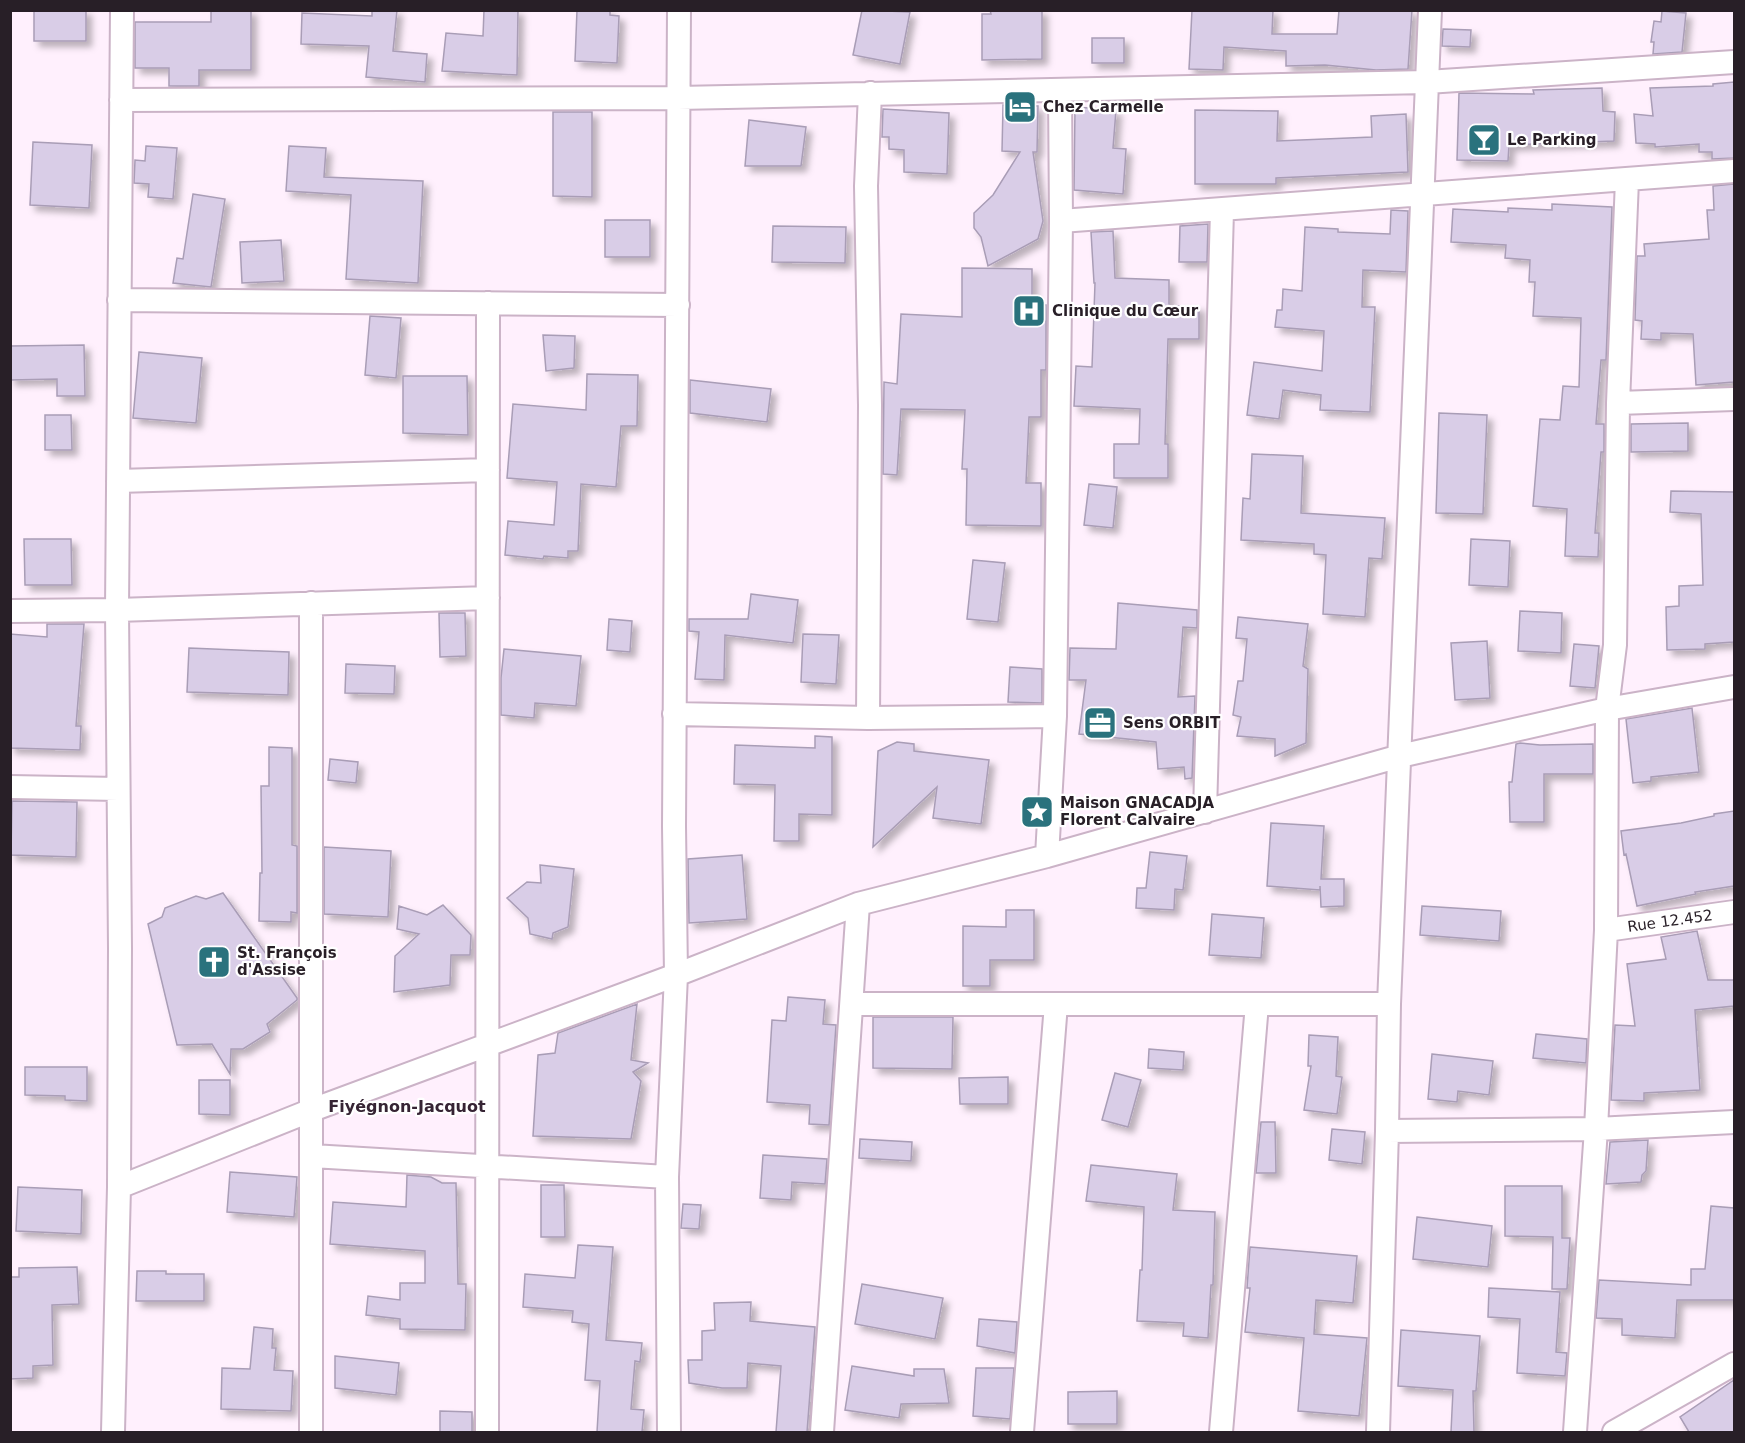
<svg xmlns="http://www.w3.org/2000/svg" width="1745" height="1443" font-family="'DejaVu Sans',sans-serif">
	<defs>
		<filter id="shadow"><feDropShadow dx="5.5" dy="5.5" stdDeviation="3" flood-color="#0004"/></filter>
	</defs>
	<rect width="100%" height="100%" fill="#fff0fd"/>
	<!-- building -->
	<path fill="#d9cde7" stroke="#a99db6" stroke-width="1.5" filter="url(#shadow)" d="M34,10H86V41H34Z
		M211,10H251V70H199V86H169V68H135V22H211Z
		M372,10H397L393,51L427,54L425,82L366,77L369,46L301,44L302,13L372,16Z
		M484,10H518L517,75L442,71L446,33L483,36Z
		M577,10H610V15L619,16L617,63L575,61Z
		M862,10L910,12L900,64L853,55Z
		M990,10H1042V59L982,60V14H991Z
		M1192,10H1273L1272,34H1337L1339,10H1412L1408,69L1376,70L1325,65L1286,66V51L1224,47L1223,70L1189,69Z
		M1662,11L1686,13L1682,52L1653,54L1654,42H1651L1654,21L1661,22Z
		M1443,29L1471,30L1470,47L1442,46Z
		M1092,38H1124V63H1092Z
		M1734,82V158L1712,159V152H1699V144L1655,147V144L1636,143L1634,114L1653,116L1650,88L1713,86V84Z
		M1602,88L1603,111L1615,112L1614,141L1509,145L1508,161L1457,160L1459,93L1534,94L1533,90Z
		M1003,105L1038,106L1037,152H1033L1043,221L1038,239L988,266L981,237L974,228V213L993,195L1020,152L1002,151Z
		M1075,107L1116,110L1113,148L1126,149L1123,194L1074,190Z
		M883,109L949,113L947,174L904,172V150L889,149V137H882Z
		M1195,110L1278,111L1277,141L1372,137L1371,116L1406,114L1408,172L1276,178V184H1195Z
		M553,112H592V197L553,196Z
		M749,120L806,127L801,166H745Z
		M33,142L92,145L89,208L30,205Z
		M146,146L177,148L173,199L148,197L149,184L134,183L135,160L145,161Z
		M289,146L326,148L324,177L423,181L418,283L346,279L351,195L286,191Z
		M1734,184V382L1696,385L1693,334L1661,333V340L1641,339L1642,321L1635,320L1637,256H1645L1644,244L1709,239L1707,210H1714L1713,186Z
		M193,194L225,199L211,287L173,283L177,258L183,259Z
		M1552,204L1612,207L1606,360H1601L1596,424H1604V452H1601L1595,533H1599L1598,557L1565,556L1567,509L1533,506L1540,419L1560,420L1563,386L1579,387L1581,318L1533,316L1535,282H1529L1530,260L1505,258L1506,245L1451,242L1453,209L1508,212V208L1552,210Z
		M1391,210L1408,211L1406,272L1363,270L1362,307H1375L1370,412L1320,410L1321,395L1283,390L1279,419L1247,415L1254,362L1322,371L1324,331L1275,327L1277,310H1282L1283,289L1302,291L1305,227L1338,229V232L1390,234Z
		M605,220H650V257H605Z
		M1208,224L1207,262H1179L1180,226Z
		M773,226L846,227L845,263L772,262Z
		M1113,231L1115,278L1169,280V306H1199V339H1168L1165,444H1168V478H1114V444H1139L1140,409L1074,406L1076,366L1092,367L1095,283H1094L1091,232Z
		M281,240L284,281L242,283L240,242Z
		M962,268L1032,269V305H1046V370H1041V417H1029L1026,483H1041V526L966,525L967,469H962L965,410L901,409L897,475L883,474L884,382L897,384L901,314L962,317Z
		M370,316L401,318L396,378L365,375Z
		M543,335L575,336L574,368L546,371Z
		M84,345L85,396H57V379L10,380V346Z
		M139,352L202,358L196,423L133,418Z
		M587,374L638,375L637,426H621L616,487L581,484L578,551H568V558L544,556L543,559L505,555L508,521L554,525L557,482L507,478L513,404L586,410Z
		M403,376H467L468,435L403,433Z
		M690,380L771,389L767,422L690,413Z
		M1439,413L1487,415L1483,514L1436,513Z
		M45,415H71L72,450H45Z
		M1688,423V451L1631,452V424Z
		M1252,454L1303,456L1301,513L1385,518L1382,559L1369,558L1365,617L1323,614L1326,555L1314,554V544L1241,540L1243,498L1250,499Z
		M1089,484L1117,487L1113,528L1084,525Z
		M1671,491L1734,492V642L1705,644V649L1667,650L1666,607L1679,606V586L1703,585L1701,514L1670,512Z
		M24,539H71L72,585H25Z
		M1471,539L1510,541L1508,587L1469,585Z
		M973,560L1005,563L998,622L967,619Z
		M751,594L798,600L793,643L725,635L724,680L695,679L699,632L689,631V619H748Z
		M1118,603L1197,610V628L1183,627L1178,697L1195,696L1192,778L1185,779L1184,767L1158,769L1156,742L1079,734L1086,680H1069L1070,648L1116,649Z
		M1520,611L1562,613L1561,653L1518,651Z
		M439,613H465L466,656L440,657Z
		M1238,617L1308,624L1303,666L1308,669L1306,743L1275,756V739L1237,736L1241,717L1233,715L1238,681H1243L1247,639L1236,638Z
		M609,619L632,621L630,652L607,650Z
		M47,624H84L76,726H81L80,750L10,748V634L47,637Z
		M803,634L839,635L836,684L801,682Z
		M1487,641L1490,698L1455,700L1451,643Z
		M1574,644L1599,646L1595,688L1570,686Z
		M189,648L289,652L288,695L187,692Z
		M504,649L581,656L576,706L535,703L534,718L501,715V678Z
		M346,664L395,666L394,694L345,693Z
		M1010,667L1042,669V703L1008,702Z
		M1692,708L1699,772L1651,777V781L1633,783L1626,719Z
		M815,736L832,737V815L799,814V841H774L775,785L734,784L735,745L815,748Z
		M897,742L914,744V751L989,760L981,824L933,818L937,787L873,847L878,751Z
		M1520,743L1540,745L1593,744V774H1544V822H1510L1509,782H1512L1516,744Z
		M269,747L292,748V845L297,846V913L291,912V922L259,921L260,873H262L261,786H269Z
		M330,759L358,762L356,783L328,780Z
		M12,801L77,802L76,857L11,855Z
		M1734,811V886L1695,892L1696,894L1637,906L1626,854L1624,855L1621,831L1681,823L1714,816V814Z
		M1271,823L1324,826L1321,879H1344V906L1321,907L1320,886V890L1267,886Z
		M324,847L391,851L388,917L324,914Z
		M1150,852L1187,856L1183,890L1175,889L1174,910L1136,908L1137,888H1146Z
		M742,855L747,919L689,923L688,859Z
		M540,865L574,869L568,927L553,933L552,939L530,934L528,918L507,898L527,882L541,883Z
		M223,893L297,998V1000L267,1024L270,1032L243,1049H231L230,1074L212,1044L177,1045L148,924L162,917L165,908L196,896L206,899Z
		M443,905L471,935L470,955H451L450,985L394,992L395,956L419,934L397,929L399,906L427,915Z
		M1422,906L1501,911L1499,941L1420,935Z
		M1006,910H1034V960H990V986H963V926L1006,927Z
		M1212,914L1264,918L1261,958L1209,955Z
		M1697,931L1708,980H1734V1006L1695,1010L1700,1090L1644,1093V1101L1611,1100L1615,1025L1635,1026L1627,964L1666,959L1661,937Z
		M788,997L825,1000L823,1024L836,1025L829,1125L809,1124L810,1105L767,1102L772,1020L786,1021Z
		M637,1004L631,1060L648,1063L633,1072L641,1081L631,1139L533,1136L538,1055L555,1053L558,1033Z
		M873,1017H953L952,1069L873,1068Z
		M1536,1034L1587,1039L1586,1063L1533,1058Z
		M1309,1035L1338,1037L1336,1076L1342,1077L1337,1114L1304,1110L1311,1066H1308Z
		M1149,1049L1184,1052L1183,1070L1148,1068Z
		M1432,1054L1493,1061L1489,1095L1458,1091L1457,1102L1428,1099Z
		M25,1067H87V1101L65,1100V1096L25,1095Z
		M1115,1073L1141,1080L1128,1127L1102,1120Z
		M1008,1077V1104H960L959,1078Z
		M199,1080H230V1115L199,1114Z
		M1261,1122H1275L1276,1173H1256Z
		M1332,1129L1365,1132L1362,1164L1329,1160Z
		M860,1139L912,1142L911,1161L859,1158Z
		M1648,1140L1646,1171L1642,1175L1641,1182L1606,1184L1610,1142Z
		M763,1155L827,1159L825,1184L792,1182L791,1200L760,1198Z
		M1091,1165L1177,1174L1173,1210L1215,1212L1213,1285H1211L1208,1338L1183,1336L1184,1323L1137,1321L1140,1270H1142L1144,1207L1086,1201Z
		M230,1172L297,1177L294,1217L227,1212Z
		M407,1175L431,1177L442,1183H456L458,1284H466L465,1330L400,1329V1319L366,1315L368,1296L400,1300V1283H425V1251L330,1244L333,1202L406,1207Z
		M541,1185H564L565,1237H541Z
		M1505,1186H1562V1238H1570L1567,1289H1552L1553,1237L1505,1236Z
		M18,1187L82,1190L81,1234L16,1231Z
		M683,1204L701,1205L699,1229L681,1228Z
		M1711,1206L1734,1208V1300H1677L1675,1338L1622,1335V1319L1596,1318L1599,1280L1691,1285V1269H1705Z
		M1417,1217L1492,1226L1488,1267L1413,1259Z
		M578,1245L613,1247L606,1340L642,1343L640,1362L635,1361L631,1409L644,1410L642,1432H597L600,1381L585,1380L589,1324L572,1322L573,1311L523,1307L525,1274L575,1278Z
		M1250,1247L1357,1256L1353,1303L1316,1300L1314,1334L1367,1338L1359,1416L1298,1411L1304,1338L1245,1332L1250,1288H1247Z
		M77,1267L79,1304L52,1305L53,1365L33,1366V1378L10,1379V1277H19V1268Z
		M137,1271H166V1274H204V1301H136Z
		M862,1284L943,1298L935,1339L855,1324Z
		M1489,1288L1560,1292L1556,1352L1567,1353L1565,1376L1517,1373L1520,1319L1488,1317Z
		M751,1302L750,1321L815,1327L807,1432H776L781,1366L748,1363L747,1388H722L689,1383L688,1360H702V1331L715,1330L714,1303Z
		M979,1319L1017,1322L1015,1353L977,1346Z
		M254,1327L273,1329L272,1348H276L274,1370L293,1371L291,1411L221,1409L222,1368L250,1369Z
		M1401,1330L1480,1336L1476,1391H1473L1474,1432H1451L1453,1390L1398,1386Z
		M335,1356L399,1363L396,1395L335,1388Z
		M852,1366L914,1376V1369H944L949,1403L901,1404L899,1418L845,1410Z
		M976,1368H1014L1010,1419L973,1416Z
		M1734,1380V1432H1689L1680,1417Z
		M1117,1391V1424H1068V1392Z
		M440,1411L472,1412V1432H440Z"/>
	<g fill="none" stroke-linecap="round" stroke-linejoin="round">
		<!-- minor casing -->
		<g stroke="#cbb3c7" stroke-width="26">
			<path id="minor" d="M121,100L678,98L1427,82L1734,62
				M1061,221L1734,171
				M119,300L678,305
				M1618,403L1734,399
				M118,481L488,470
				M311,603V1432
				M10,611L117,610L488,598
				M674,714L868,718L1055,716
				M868,718L870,405L866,186L870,93
				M10,787L118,789
				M1205,812L1222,211
				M1047,856L1055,716L1061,221L1060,91
				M1606,930L1734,912
				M853,1004H1389
				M1387,1131L1596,1129L1734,1122
				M312,1156L667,1177
				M119,1187L312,1110L676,975L858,904L1047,856L1400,756L1607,709L1734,687
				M113,1432L119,1187L120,948L117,610L122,10
				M487,1432L488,303
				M669,1432L667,1177L676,975L674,826L679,10
				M822,1432L858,904
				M1022,1432L1056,1004
				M1221,1432L1257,1004
				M1378,1432L1387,1131L1389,1004L1430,10
				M1575,1432L1596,1129L1606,930L1607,709L1615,645L1618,403L1627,180
				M1614,1432L1734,1364"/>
		</g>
		<!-- minor -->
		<use href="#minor" stroke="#fff" stroke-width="22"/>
	</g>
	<!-- icons -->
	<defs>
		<g id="hotel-square" transform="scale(1.725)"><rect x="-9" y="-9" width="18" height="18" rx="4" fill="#2a727d" stroke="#fff"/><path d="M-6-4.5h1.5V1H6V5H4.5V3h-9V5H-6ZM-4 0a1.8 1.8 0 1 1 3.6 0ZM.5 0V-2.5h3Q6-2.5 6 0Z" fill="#fff"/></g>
		<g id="bar-square" transform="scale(1.725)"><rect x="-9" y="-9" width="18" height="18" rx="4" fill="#2a727d" stroke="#fff"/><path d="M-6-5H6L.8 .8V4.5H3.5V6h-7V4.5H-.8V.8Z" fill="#fff"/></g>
		<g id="hospital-square" transform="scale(1.725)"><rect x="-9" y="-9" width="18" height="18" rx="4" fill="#2a727d" stroke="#fff"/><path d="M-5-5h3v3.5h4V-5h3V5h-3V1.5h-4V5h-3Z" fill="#fff"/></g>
		<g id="office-square" transform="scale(1.725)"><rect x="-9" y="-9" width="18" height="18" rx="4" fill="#2a727d" stroke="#fff"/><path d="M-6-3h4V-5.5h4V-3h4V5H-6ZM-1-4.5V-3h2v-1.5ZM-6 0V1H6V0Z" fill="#fff"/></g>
		<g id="sight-square" transform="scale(1.725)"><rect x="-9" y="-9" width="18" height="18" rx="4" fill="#2a727d" stroke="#fff"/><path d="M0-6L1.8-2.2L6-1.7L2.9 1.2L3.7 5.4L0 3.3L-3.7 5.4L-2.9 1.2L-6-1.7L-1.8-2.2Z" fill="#fff"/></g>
		<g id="church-square" transform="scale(1.725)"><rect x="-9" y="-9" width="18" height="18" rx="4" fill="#2a727d" stroke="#fff"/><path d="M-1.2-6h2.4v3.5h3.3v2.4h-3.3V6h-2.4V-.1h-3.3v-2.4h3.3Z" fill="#fff"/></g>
	</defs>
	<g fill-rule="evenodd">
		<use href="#hotel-square" x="1020" y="107"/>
		<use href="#bar-square" x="1484" y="140"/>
		<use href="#hospital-square" x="1029" y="311"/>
		<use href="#office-square" x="1100" y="723"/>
		<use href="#sight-square" x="1037" y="812"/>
		<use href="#church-square" x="214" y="962"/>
	</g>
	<g text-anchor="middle" stroke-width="4.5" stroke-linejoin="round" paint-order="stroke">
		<!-- poi labels -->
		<g font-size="15" font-weight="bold" fill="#281f27" stroke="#fff" text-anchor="start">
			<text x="1043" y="112">Chez Carmelle</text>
			<text x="1507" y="145">Le Parking</text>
			<text x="1052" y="316">Clinique du Cœur</text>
			<text x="1123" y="728">Sens ORBIT</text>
			<text x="1060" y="808">Maison GNACADJA<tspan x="1060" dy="17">Florent Calvaire</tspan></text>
			<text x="237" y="958">St. François<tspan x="237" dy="17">d'Assise</tspan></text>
		</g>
		<!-- street labels -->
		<g font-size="15" fill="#281f27" stroke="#fff">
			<text transform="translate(1670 921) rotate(-8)" y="5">Rue 12.452</text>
		</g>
		<!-- neighbourhood labels -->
		<g font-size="16" font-weight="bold" fill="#362434" stroke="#fff">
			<text x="407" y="1112">Fiyégnon-Jacquot</text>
		</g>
	</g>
	<!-- border -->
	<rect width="1745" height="1443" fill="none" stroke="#281f27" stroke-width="24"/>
</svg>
